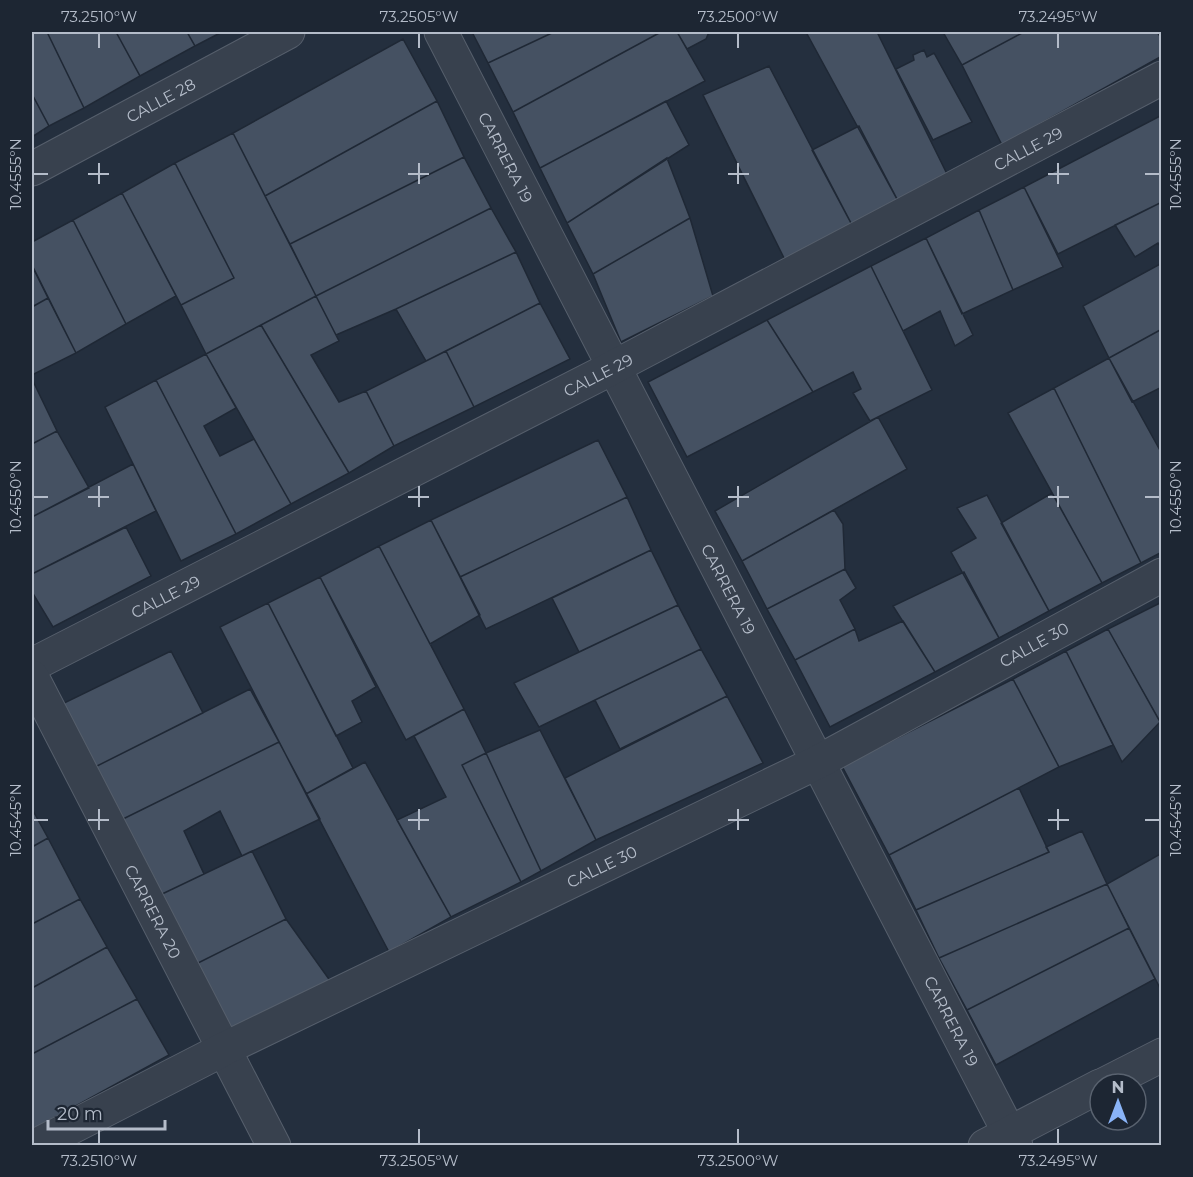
<svg xmlns="http://www.w3.org/2000/svg" width="1193" height="1177" font-family="Montserrat,sans-serif">
	<rect width="100%" height="100%" fill="#242f3e"/>
	<!-- building -->
	<path fill="#455162" stroke="#1f2835" stroke-width="1.5" d="M32,32H47L84,108L49,126L32,94Z
		M47,32H116L140,76L84,108Z
		M116,32H187L195,46L140,76Z
		M187,32H222L195,46Z
		M472,32H554L488,63Z
		M554,32H661L513,112L488,63Z
		M661,32H677L705,81L540,168L513,112Z
		M677,32H709L706,39L687,49Z
		M806,32H877L947,174L898,201Z
		M943,32H1024L962,65Z
		M1024,32H1157L1162,39V56L1002,145L962,65Z
		M403,39L437,101L265,196L233,133Z
		M924,50L927,57L934,53L972,122L933,140L896,69L914,60L913,55Z
		M769,66L852,225L785,260L703,95Z
		M32,94L49,126L32,137Z
		M437,101L464,157L290,244L265,196Z
		M666,101L689,145L567,223L540,168Z
		M1162,115V202L1058,254L1024,187Z
		M859,126L898,201L852,225L812,150Z
		M233,133L316,296L206,354L181,305L234,278L175,163Z
		M464,157L491,208L316,296L290,244Z
		M667,158L690,218L593,274L567,223Z
		M175,163L234,278L181,305L122,193Z
		M1024,187L1063,267L1013,290L979,210Z
		M122,193L176,296L126,324L73,220Z
		M1162,202V248L1158,243L1135,257L1115,225Z
		M491,208L516,252L396,309L336,335L316,296Z
		M979,210L1013,290L962,314L926,238Z
		M690,218L713,296L621,342L593,274Z
		M73,220L126,324L76,353L32,265V242Z
		M926,238L973,335L955,346L940,311L903,331L871,266Z
		M516,252L540,303L426,361L396,309Z
		M1162,263V329L1109,358L1083,306Z
		M32,266L48,298L32,307Z
		M871,266L932,390L870,421L853,393L861,389L853,372L813,392L767,320Z
		M316,296L339,341L311,355L339,402L366,391L394,446L349,473L261,325Z
		M48,298L76,353L32,375V307Z
		M540,303L570,359L474,407L446,351Z
		M767,320L813,392L687,457L648,382Z
		M261,325L349,473L291,504L206,354Z
		M1162,329V387L1132,402L1109,358Z
		M446,351L474,407L394,446L366,391Z
		M206,354L236,408L204,426L220,456L254,439L291,504L236,534L156,380Z
		M1109,358L1162,454V552L1141,563L1054,388Z
		M32,379L57,431L32,444Z
		M156,380L236,534L181,561L105,407Z
		M1054,388L1141,563L1102,583L1008,413Z
		M878,417L907,469L742,561L715,511Z
		M57,431L89,488L32,517V444Z
		M598,440L627,497L460,577L431,520Z
		M133,464L156,511L32,574V517Z
		M1052,493L1102,583L1049,611L1001,523Z
		M987,495L1049,611L999,638L951,552L976,538L957,508Z
		M627,497L651,550L486,629L460,577Z
		M834,510L843,524L845,569L767,609L742,561Z
		M431,520L480,615L430,644L379,546Z
		M126,527L151,576L53,627L32,592V574Z
		M379,546L464,709L406,740L320,577Z
		M651,550L678,605L579,652L552,598Z
		M845,569L856,588L840,600L855,629L795,660L767,609Z
		M964,572L999,638L935,672L893,606Z
		M320,577L376,687L352,701L362,722L336,736L268,603Z
		M1162,602V725L1108,629Z
		M268,603L353,768L306,794L220,627Z
		M678,605L701,649L539,727L514,683Z
		M903,621L935,672L830,727L795,660L855,629L859,641Z
		M1108,629L1160,722L1122,762L1066,651Z
		M701,649L727,696L620,749L595,700Z
		M171,651L203,713L95,767L62,704Z
		M1066,651L1113,745L1059,767L1013,679Z
		M1013,679L1059,767L889,855L842,766Z
		M250,689L279,742L123,819L95,767Z
		M727,696L763,763L596,840L565,778Z
		M464,709L486,753L462,765L521,882L451,917L397,820L446,797L414,736Z
		M540,730L596,840L541,871L486,753Z
		M279,742L320,819L242,856L220,811L184,831L204,874L160,895L123,819Z
		M486,753L541,871L521,882L462,765Z
		M365,762L451,917L389,952L306,794Z
		M1019,788L1049,852L916,910L889,855Z
		M32,809L48,838L32,847Z
		M1082,831L1107,884L939,958L916,910L1049,852L1046,847Z
		M48,838L80,899L32,924V847Z
		M252,851L286,919L196,964L160,895Z
		M1162,853V992L1107,884Z
		M1107,884L1129,928L967,1010L939,958Z
		M80,899L107,947L32,988V924Z
		M286,919L331,982L230,1035L196,964Z
		M1129,928L1155,979L996,1065L967,1010Z
		M107,947L137,999L32,1054V988Z
		M137,999L169,1055L32,1130V1054Z"/>
	<g fill="none" stroke-linecap="round" stroke-linejoin="round">
		<!-- street casing -->
		<g stroke="#565f6c" stroke-width="35">
			<g id="street">
				<path id="s1" d="M441,32L1016,1146"/>
				<path id="s2" d="M32,169L288,32"/>
				<path id="s3" d="M32,665L614,367L1162,78"/>
				<path id="s4" d="M32,677L274,1146"/>
				<path d="M1105,1084L1162,1055"/>
				<path id="s5" d="M35,1146L224,1049L818,762L1162,575"/>
				<path d="M985,1146L1100,1086"/>
			</g>
		</g>
		<!-- street -->
		<use href="#street" stroke="#38414e" stroke-width="33"/>
	</g>
	<!-- ticks -->
	<path fill="none" stroke="#b4bcc9" stroke-width="2" d="M99,33V48M419,33V48M738,33V48M1058,33V48M99,163V184M419,163V184M738,163V184M1058,163V184M33,174H48M88,174H109M408,174H429M728,174H749M1048,174H1069M1145,174H1160M99,486V507M419,486V507M738,486V507M1058,486V507M33,497H48M88,497H109M408,497H429M728,497H749M1048,497H1069M1145,497H1160M99,809V830M419,809V830M738,809V830M1058,809V830M33,820H48M88,820H109M408,820H429M728,820H749M1048,820H1069M1145,820H1160M99,1129V1144M419,1129V1144M738,1129V1144M1058,1129V1144"/>
	<g text-anchor="middle" stroke-width="6" stroke-linejoin="round" paint-order="stroke">
		<!-- street labels -->
		<g font-size="16" fill="#b4bcc9" stroke="#1d2633">
			<text dy="6" stroke="none"><textPath href="#s2" startOffset="146">CALLE 28</textPath></text>
			<text dy="6" stroke="none"><textPath href="#s3" startOffset="1122">CALLE 29</textPath></text>
			<text dy="6" stroke="none"><textPath href="#s1" startOffset="141">CARRERA 19</textPath></text>
			<text dy="6" stroke="none"><textPath href="#s3" startOffset="636">CALLE 29</textPath></text>
			<text dy="6" stroke="none"><textPath href="#s1" startOffset="627">CARRERA 19</textPath></text>
			<text dy="6" stroke="none"><textPath href="#s3" startOffset="150">CALLE 29</textPath></text>
			<text dy="6" stroke="none"><textPath href="#s5" startOffset="1118">CALLE 30</textPath></text>
			<text dy="6" stroke="none"><textPath href="#s5" startOffset="632">CALLE 30</textPath></text>
			<text dy="6" stroke="none"><textPath href="#s4" startOffset="264">CARRERA 20</textPath></text>
			<text dy="6" stroke="none"><textPath href="#s1" startOffset="1113">CARRERA 19</textPath></text>
		</g>
	</g>
	<!-- border -->
	<rect width="1193" height="1177" fill="none" stroke="#1d2633" stroke-width="66"/>
	<!-- north arrow -->
	<g transform="translate(1118 1102)"><circle r="28" fill="#1d2633" stroke="#59626f" stroke-width="1.5"/>
	<path d="M0-4.5L10 22L0 15L-10 22Z" fill="#8ab4f8"/>
	<text y="-9" font-size="16" font-weight="bold" text-anchor="middle" fill="#b4bcc9">N</text>
	</g>
	<!-- scale -->
	<path d="M48 1120v9h117v-9" fill="none" stroke="#b4bcc9" stroke-width="3"/>
	<text x="57" y="1120" font-size="18" fill="#b4bcc9" stroke="#1d2633" stroke-width="4.5" paint-order="stroke">20 m</text>
	<rect x="33" y="33" width="1127" height="1111" fill="none" stroke="#b4bcc9" stroke-width="2"/>
	<g font-size="15" text-anchor="middle" fill="#b4bcc9">
		<text x="99" y="22">73.2510°W</text>
		<text x="419" y="22">73.2505°W</text>
		<text x="738" y="22">73.2500°W</text>
		<text x="1058" y="22">73.2495°W</text>
		<text transform="translate(16 174) rotate(-90)" y="5">10.4555°N</text>
		<text transform="translate(1176 174) rotate(-90)" y="5">10.4555°N</text>
		<text transform="translate(16 497) rotate(-90)" y="5">10.4550°N</text>
		<text transform="translate(1176 497) rotate(-90)" y="5">10.4550°N</text>
		<text transform="translate(16 820) rotate(-90)" y="5">10.4545°N</text>
		<text transform="translate(1176 820) rotate(-90)" y="5">10.4545°N</text>
		<text x="99" y="1166">73.2510°W</text>
		<text x="419" y="1166">73.2505°W</text>
		<text x="738" y="1166">73.2500°W</text>
		<text x="1058" y="1166">73.2495°W</text>
	</g>
</svg>
